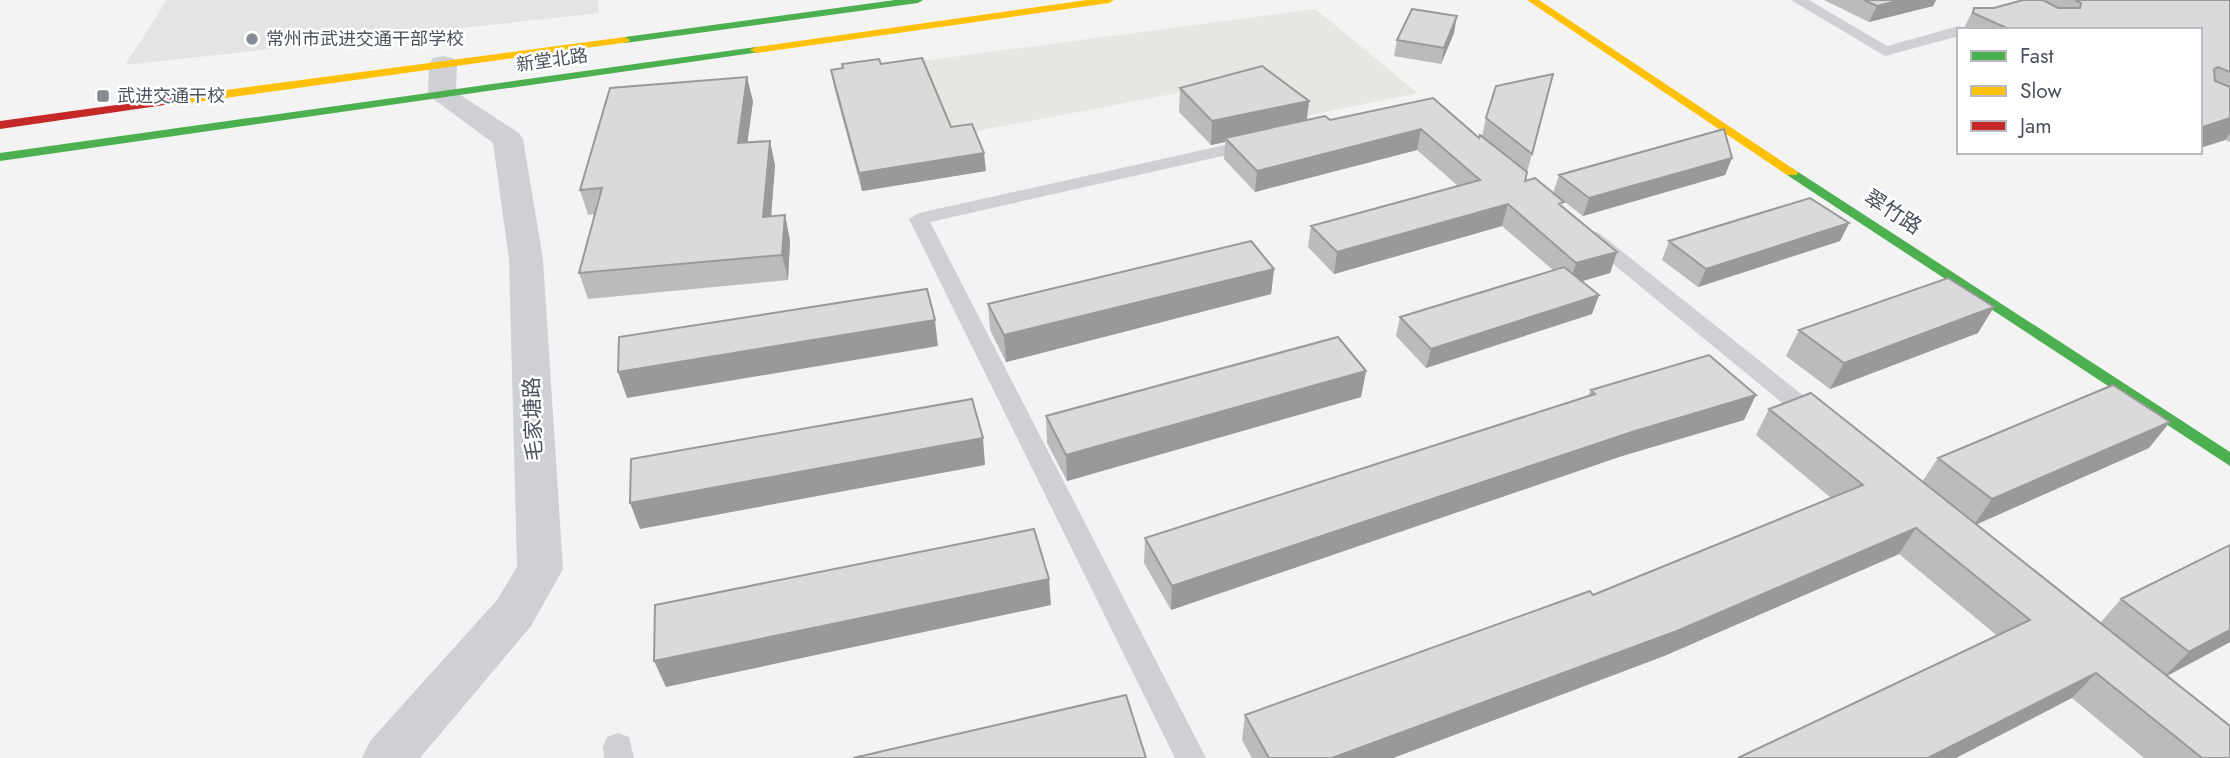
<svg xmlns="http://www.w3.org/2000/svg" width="2230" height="758" font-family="Jost,'Noto Sans SC',sans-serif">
	<rect width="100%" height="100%" fill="#f3f3f3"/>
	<!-- commercial -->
	<path fill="#e6e6e2" d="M1315,9L1418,93L1306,116L1262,77L951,136L921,61Z"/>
	<!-- education -->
	<path fill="#e5e4e4" d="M167,0H598L599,13L125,65Z"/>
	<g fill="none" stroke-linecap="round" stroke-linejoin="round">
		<!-- lane -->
		<path fill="#ced0d3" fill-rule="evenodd" d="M1791,0H1809L1887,46L1959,26L1966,30H1959V36L1885,56Z
			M1252,139L1261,144L1258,148L930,222L1206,758H1175L909,219L919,213Z
			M1592,231L1599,233L1824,412L1828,418L1824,424H1808L1585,241L1582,237L1585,233Z
			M618,733L629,737L634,758H604L603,747L607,737Z"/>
		<!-- street -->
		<path fill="#ced0d3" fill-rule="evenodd" d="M443,56L453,58L457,64L456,92L519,133L523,139L543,259L563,569L531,626L420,758H362L370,741L497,600L517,567L509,259L493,143L428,95L429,64L433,58Z"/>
		<!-- fast -->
		<path fill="#4caf50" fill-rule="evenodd" d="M895,0H923L918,3L625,43L620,40L625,37Z
			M756,47L760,48V52L0,161V153Z
			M1792,168L2230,452V466L1787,175V169Z"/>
		<!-- slow -->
		<path fill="#ffc107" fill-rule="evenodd" d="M1087,0H1114L1109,3L756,53L750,50L756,47Z
			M1527,0H1539L1798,172L1797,175H1787Z
			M625,37L630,40L629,42L174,105L168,101L174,97Z"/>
		<!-- jam -->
		<path fill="#c62828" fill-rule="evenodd" d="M174,97L180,101L178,103L0,129V121Z"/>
	</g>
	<!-- wall -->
	<path fill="#bbbbbd" d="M1824,0H1936L1933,6L1869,22Z
		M2046,0H2230V142L2225,140L2200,148V30H1963L1974,8H1994L2046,1Z
		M1454,33L1441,64L1394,56L1397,40Z
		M881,64L951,127L986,171L862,191L834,87L831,70Z
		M1180,88L1309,101L1307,120H1330L1433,98L1525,181L1563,207L1617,252L1610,273L1582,281L1599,295L1592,314L1426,368L1396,336L1400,317L1553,270L1502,226L1334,274L1308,247L1311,226L1458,186L1417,150L1255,192L1224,159L1225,142L1211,145L1179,112Z
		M753,101L747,143L775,165L771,217L785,215L790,241L788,280L588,299L579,273L595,214L588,215L580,190Z
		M1486,118L1532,154L1527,172L1482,136Z
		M1732,158L1725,175L1583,216L1553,193L1559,175Z
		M1849,223L1840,241L1698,287L1662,260L1669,241Z
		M1274,269L1271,294L1006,362L990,330L988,304Z
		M1799,330L1978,333L1830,389L1786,356Z
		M1366,371L1361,397L1067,481L1047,443L1046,416Z
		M1591,390L1744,420L1622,456L1171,610L1144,563L1145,538L1588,396Z
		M1769,409L1922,482L1938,458L2149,448L1976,524L2100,623L2121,599L2230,642L2167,676L2230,758H2144L1899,554L1664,656L1393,758H1252L1242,740L1245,715L1593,595L1831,498L1756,435Z"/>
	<!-- shaded-wall -->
	<path fill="#99999a" d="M1901,0H1936L1933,6L1869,22L1877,6Z
		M1457,16L1454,33L1441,64L1444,48Z
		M747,77L753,101L744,168L738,143Z
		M1309,101L1306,124L1225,138V142L1211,145L1212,121Z
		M2230,118V133L2225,140L2200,148V131L2203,127Z
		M1421,129L1417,150L1255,192L1257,171Z
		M770,141L775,165L769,243L763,217Z
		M984,153L986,171L862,191L859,173Z
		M1732,158L1725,175L1583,216L1589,198Z
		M1508,204L1502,226L1334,274L1337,252Z
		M785,215L790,241L788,280L782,255Z
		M1849,223L1840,241L1698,287L1706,269Z
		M1617,252L1610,273L1569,285L1576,263Z
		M1274,269L1271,294L1006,362L1004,335Z
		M1599,295L1592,314L1426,368L1431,349Z
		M1994,307L1978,333L1830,389L1844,363Z
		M935,320L938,346L627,398L618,372Z
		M1366,371L1361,397L1067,481L1066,455Z
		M1756,395L1744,420L1622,456L1171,610L1172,586L1632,432Z
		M2170,422L2149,448L1973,526L1992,499Z
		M983,438L985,465L640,529L630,503Z
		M1916,528L1899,554L1664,656L1393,758H1332Z
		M1049,579L1051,605L666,687L654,661Z
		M2230,630V642L2163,678L2189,652Z
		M2096,673L2072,698L1956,758H1928Z"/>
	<!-- building -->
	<path fill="#dadadc" stroke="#99999a" stroke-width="2" d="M1864,0H1901L1877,6Z
		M2023,0H2043L2058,8H2080L2081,3L2075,0H2230V72L2218,67L2214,69L2215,81L2230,87V118L2203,127L2200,126V30H2011L1973,13L1974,8H1994Z
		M1412,9L1457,16L1444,48L1397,40Z
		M922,58L951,127L972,124L984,153L859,173L831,70L843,68L842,64L879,59L881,64Z
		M1262,66L1309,101L1212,121L1180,88Z
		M1553,74L1532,154L1486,118L1496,86Z
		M747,77L738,143L770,141L763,217L785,215L782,255L579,273L602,188L580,190L610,88Z
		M1433,98L1479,138L1480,135L1527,172L1525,181L1535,178L1564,202L1559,204L1617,252L1576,263L1508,204L1337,252L1311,226L1480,180L1421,129L1257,171L1225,138L1325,116L1330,120Z
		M1724,129L1732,158L1589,198L1559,175Z
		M1810,198L1849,223L1706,269L1669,241Z
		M1251,241L1274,269L1004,335L988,304Z
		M1564,267L1599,295L1431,349L1400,317Z
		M1948,278L1994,307L1844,363L1799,330Z
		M927,289L935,320L618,372L619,337Z
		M1338,337L1366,371L1066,455L1046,416Z
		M1709,355L1756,395L1632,432L1172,586L1145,538L1595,394L1591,390Z
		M2113,385L2170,422L1992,499L1938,458Z
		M1811,393L2230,726V758H2202L2096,673L1928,758H1738L2030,620L1916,528L1677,631L1332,758H1269L1245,715L1590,591L1593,595L1863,485L1769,409Z
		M972,399L983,438L630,503L631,459Z
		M1034,529L1049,579L654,661L655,605Z
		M2230,545V630L2189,652L2121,599Z
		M1126,695L1146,758H853Z"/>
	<!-- markers -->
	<g fill="#868a92" stroke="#fff" stroke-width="2.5">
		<circle cx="252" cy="39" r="7"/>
		<rect x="96" y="89" width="14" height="14" rx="3.5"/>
	</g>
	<g text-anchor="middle" stroke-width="5" stroke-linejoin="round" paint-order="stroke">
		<!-- far-poi labels -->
		<g font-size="18" fill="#4b525d" stroke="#fff" text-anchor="start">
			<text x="266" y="45">常州市武进交通干部学校</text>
			<text x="117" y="102">武进交通干校</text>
		</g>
		<!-- far-street labels -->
		<g font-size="18" fill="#4b525d" stroke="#fff">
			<text transform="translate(552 60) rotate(-8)" y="6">新堂北路</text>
		</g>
		<!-- street labels -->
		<g font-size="21" fill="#4b525d" stroke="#fff">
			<text transform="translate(1893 212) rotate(33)" y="7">翠竹路</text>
			<text transform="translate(533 419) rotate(-92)" y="7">毛家塘路</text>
		</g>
	</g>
	<!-- legend -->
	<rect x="1957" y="28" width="245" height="126" fill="#ffffff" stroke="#b7babe" stroke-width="2"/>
	<rect x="1971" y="51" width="35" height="10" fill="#4caf50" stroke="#b7babe" stroke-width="2"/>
	<text x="2020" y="63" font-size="21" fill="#4b525d">Fast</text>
	<rect x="1971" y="86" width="35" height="10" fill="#ffc107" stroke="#b7babe" stroke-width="2"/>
	<text x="2020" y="98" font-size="21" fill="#4b525d">Slow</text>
	<rect x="1971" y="121" width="35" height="10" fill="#c62828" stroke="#b7babe" stroke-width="2"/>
	<text x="2020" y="133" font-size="21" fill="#4b525d">Jam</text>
</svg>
